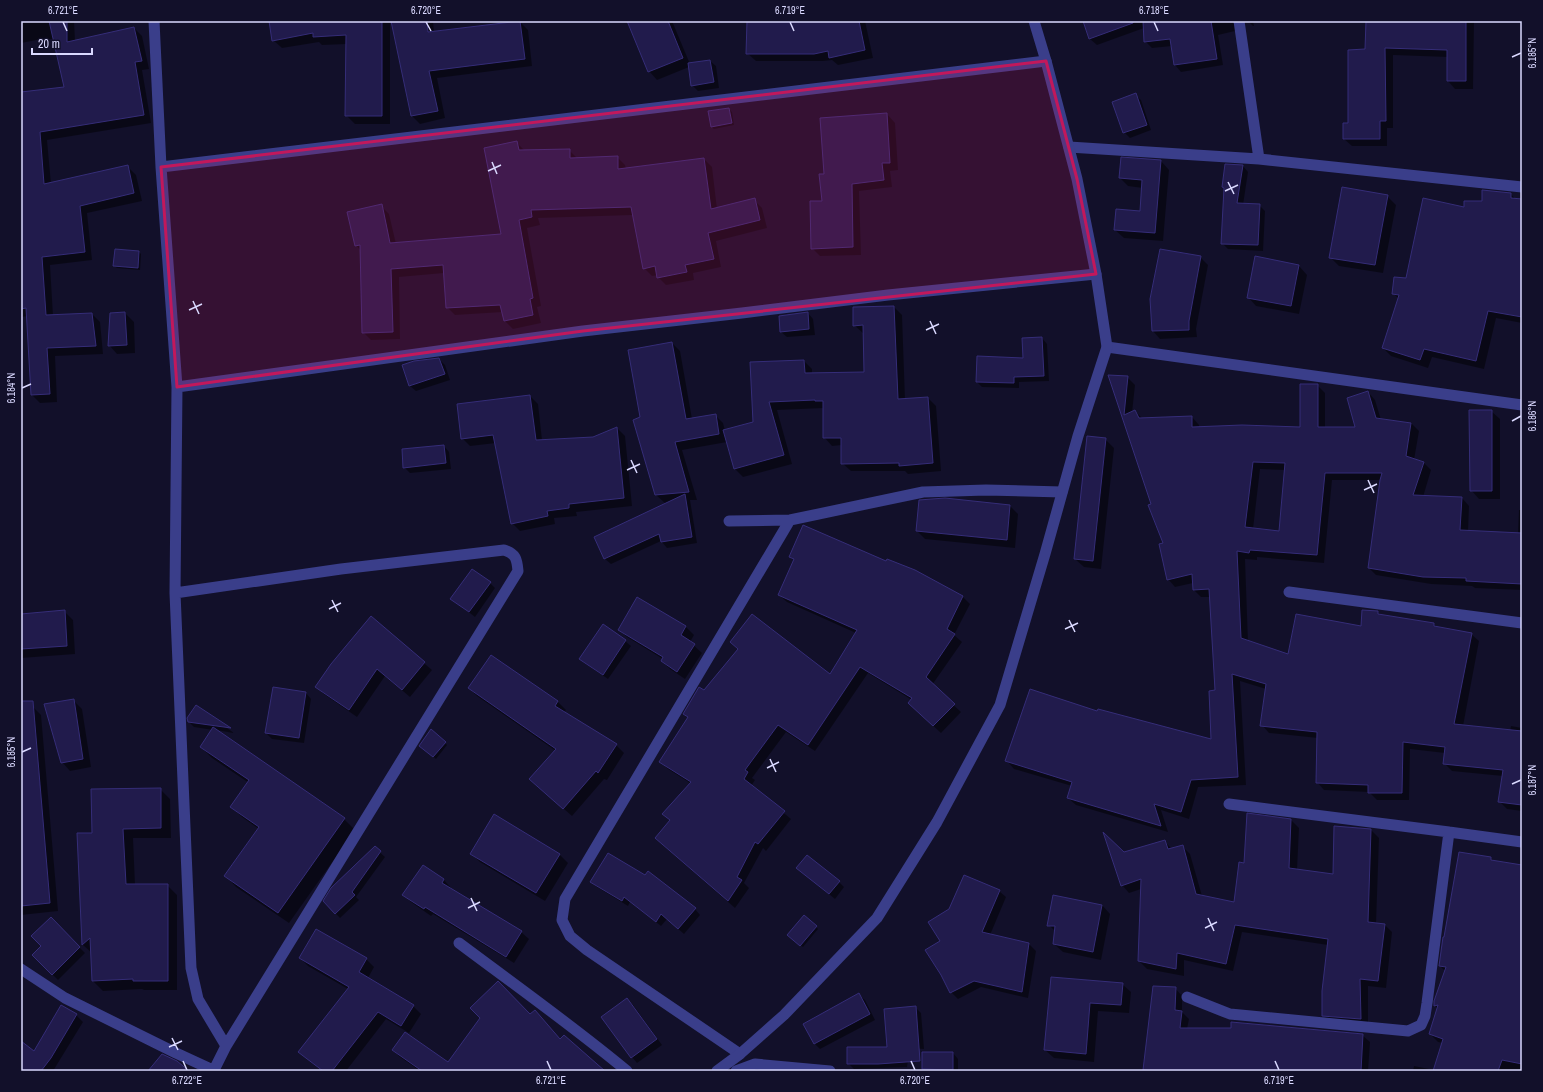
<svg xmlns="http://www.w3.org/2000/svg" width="1543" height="1092" font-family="'Archivo Narrow',sans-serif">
	<rect width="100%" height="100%" fill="#12102a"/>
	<!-- shadow -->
	<path fill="#0007" fill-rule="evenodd" d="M21,21H74L75,41L134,28L142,36L149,69L142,70L151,123L47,140L51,184L128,167L136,175L142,201L87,213L92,260L50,265L53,316L92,314L100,322L103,354L55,356L57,402L40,403L32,395L28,316L21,317V93L65,88L54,39H42L21,43Z
		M270,21H390V124H355L346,115L347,44L322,45L319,42L282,48L273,40Z
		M392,21H433L434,32L520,22L528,30L532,66L437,78L445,118L420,124L412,116Z
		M628,21H672L690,64L710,61L716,66L719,88L698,91L692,85L689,67L657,80L649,71Z
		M748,21H865L873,58L838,65L832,60L823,61H756L747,53Z
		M1084,21H1244L1239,30L1218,35L1223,65L1181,72L1175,65L1172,46L1152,48L1145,41L1144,28L1097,45L1090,39Z
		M1248,21H1253L1254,26H1253Z
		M1367,21H1474L1473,89H1455L1448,81V57L1393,55V128H1387V146H1352L1344,139L1349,124L1366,50Z
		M1135,95L1141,100L1151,130L1130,138L1124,132Z
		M729,109L732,112L734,125L714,129L711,126Z
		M887,114L895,123L898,170L890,171L892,187L859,191L861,255L820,256L812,248L823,202L825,175Z
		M516,142L524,150H569L578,159L617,157L625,165L626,169L704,159L712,167L717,209L754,200L762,208L767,228L716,241L721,267L693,273L694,280L666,285L658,277V275L652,276L644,268L633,215L538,218L540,225L527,228L541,306L537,307L541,323L513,329L505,321L503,312L455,315L447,307L444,273L399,277L400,339L371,340L363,332L361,251L356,245L381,206L389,214L396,244L503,235Z
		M1161,161L1169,170L1163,241L1124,238L1115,230L1141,213L1143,188L1128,186L1120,178Z
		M1243,166L1248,172L1243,205H1259L1265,211L1263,251L1228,249L1222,243Z
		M1511,194L1516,200H1522V323L1496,318L1484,369L1432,357L1428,368L1391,356L1383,348L1399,299L1394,294L1407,279L1465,208Z
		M1387,196L1396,205L1383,273L1339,266L1330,257Z
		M139,252L141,254L140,270L117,268L114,266Z
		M1200,257L1208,265L1196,329L1197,337L1160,339L1153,331Z
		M1299,266L1307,275L1299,314L1256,306L1248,297Z
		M894,307L902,315L905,400L928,398L936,406L941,471L908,474L905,471H851L842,463V445L832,446L824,437V408L777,410L792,464L743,477L735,469L727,442L682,450L697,500H690L697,543L667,548L661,541L611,564L605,559L595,537L666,504L656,495L641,418L672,343L680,351L692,419L715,415L723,423L725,431L754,423L752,363L804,361L812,369V374L865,373L864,334L854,325Z
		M125,313L134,322L135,353L117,354L109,345Z
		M808,313L813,319L815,335L787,337L781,332Z
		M1042,338L1047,344L1049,381L1019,382V388L982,387L977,382L1024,359Z
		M439,359L445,365L450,380L416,391L410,386Z
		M1110,376L1127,377L1135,385L1132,413L1135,411L1142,418L1192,417L1199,425V427L1301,428L1317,385L1325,393V428H1356L1368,392L1375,400L1381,420L1411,423L1419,431L1414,460L1423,462L1431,470L1423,497L1462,498L1469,506L1468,532L1518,534L1519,510H1522V590L1475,588L1472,586L1431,584L1376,575L1369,568L1381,480H1332L1324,563L1257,557V560L1245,559L1248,642L1289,655L1362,628L1378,612L1381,615L1434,624L1437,627L1471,634L1479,641L1463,726L1510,731L1511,726L1522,728V811L1507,809L1499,801L1503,776L1452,771L1444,763L1445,753L1410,749L1409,800H1377L1369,792L1324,790L1317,782L1318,738L1269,733L1262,725L1266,689L1240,681L1246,785L1198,787L1189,819L1161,810L1168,832L1076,805L1068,798L1072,786L1014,769L1007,761L1098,713L1212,741L1216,691L1210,597H1201L1194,590L1193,583L1175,587L1168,579L1165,544ZM1260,469L1285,470L1279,532L1253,529Z
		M530,396L538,404L542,440L594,438L617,428L625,436L632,506L576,512L577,516L554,518L555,524L520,531L512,523L496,443L470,446L462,438Z
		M1491,411L1500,419V499H1479L1471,490Z
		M1105,439L1114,448L1101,569L1084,567L1075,559Z
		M444,446L449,452L451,469L410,473L404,467Z
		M1010,506L1018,514L1015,548L925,539L917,531Z
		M790,557L886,562L915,571L963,597L970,604L954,635L962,642L932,685L961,712L941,733L916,710L912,700L868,673L815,751L786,732L752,778L755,780L751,786L791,819L766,851L763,848L744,883L749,888L735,908L663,845L671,821L664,814L690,783L668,769L661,762L689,718L684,714L704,692L738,650L731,642L830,676L856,633L787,602L779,595L795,561Z
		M490,583L495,588L475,617L452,599Z
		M638,599L686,627L694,635L690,642L702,653L685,679L670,669L662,661L663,659L627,637L619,629Z
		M64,611L73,620L75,654L21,658V615Z
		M371,618L432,670L410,697L385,676L357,717L324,694L316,687Z
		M625,641L631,646L608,679L586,664L580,659Z
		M491,656L558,702L566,710L564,712L616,745L624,753L607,780L604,779L572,816L539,787L556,751L477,696L469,688Z
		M274,688L306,693L311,699L304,743L272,739L266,733Z
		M73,700L82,709L91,767L70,771L62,762Z
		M33,707L41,715L58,911L21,915V709Z
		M197,707L234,733L216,730L344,819L355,830L289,923L236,887L226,876L259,829L242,817L232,807L249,783L212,758L201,747L213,730L194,727L188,721Z
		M445,743L447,745L436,759L423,748Z
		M160,789L170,799L171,838H133L135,885H167L177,895V990H144L142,989L103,991L93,981L92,953L83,945L78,834L93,833Z
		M1248,814L1291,820L1299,828L1297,870L1334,875L1335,827L1371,830L1379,838L1376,924L1385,925L1392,932L1386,988L1368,986V1027L1331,1023L1323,1015L1328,945L1242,932L1233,971L1184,960V976L1147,969L1139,961L1141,889L1129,893L1122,885L1124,853L1165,842L1172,849L1182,846L1190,854L1202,896L1235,903L1245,864Z
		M494,815L560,855L568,863L545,901L480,862L471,853Z
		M375,848L385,857L356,897L359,900L340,918L324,901Z
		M1491,858L1494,861L1522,866V1071H1413L1414,1066L1434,1070L1443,1043L1438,1042L1430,1034L1438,1009L1435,1006L1445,971L1440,966Z
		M423,866L444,880L451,888L450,889L521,932L529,939L514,963L433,914L431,916L411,902L403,894Z
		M803,873L839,882L844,887L835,899Z
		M591,882L695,909L700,915L684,934L667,919L661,926L630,902L628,906L597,887Z
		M999,891L1006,897L990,935L1029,944L1036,951L1028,998L981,987L958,999L951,992L942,974L941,941L950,910Z
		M1102,905L1110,914L1101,960L1063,952L1054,944L1056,932L1049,925Z
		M51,919L85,953L58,980L33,955L42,946Z
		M816,927L818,929L803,947L791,937Z
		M317,930L366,959L374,967L368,978L413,1006L421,1014L409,1033L386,1019L346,1071H322L300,1052L348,989L308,966L300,958Z
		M1052,978L1122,984L1131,992L1129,1013L1098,1011L1094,1062L1054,1058L1045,1050Z
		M1175,988L1182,996V1012L1189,1019L1187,1029L1362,1035L1370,1042L1368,1071H1145L1144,1069Z
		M859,995L865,1000L875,1020L820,1049L815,1044L804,1024Z
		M627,999L633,1005L662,1045L637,1063L632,1057Z
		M915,1007L921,1013L924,1049L910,1048L907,1067L854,1069L848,1063L888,1048Z
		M76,1015L83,1022L53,1071H21V1050L34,1052Z
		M530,1015L601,1071H420L400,1057L393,1050L448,1063Z
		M932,1053H953L958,1059V1071H932L931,1069Z"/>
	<!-- building -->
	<path fill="#211b4c" stroke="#352d78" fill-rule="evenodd" d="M49,21H67V42L134,27L142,61L135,62L144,115L40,132L44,184L128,165L134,193L80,206L85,252L42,257L46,315L92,313L96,346L47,348L50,394L31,395L26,308L21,309V92L64,87Z
		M269,21H382V116H345L346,35L313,37V33L272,41Z
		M391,21H427L428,32L520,21L525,59L429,71L438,111L411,116Z
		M627,21H668L683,58L648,72Z
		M747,21H859L865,50L829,58L828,51L814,54H746Z
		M1083,21H1133V23L1089,39Z
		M1143,21H1211L1217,59L1174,65L1170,39L1144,42Z
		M1366,21H1466V81H1447V50L1385,48L1386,121H1380V139H1343V123H1348V50L1365,49Z
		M710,60L714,82L691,86L688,63Z
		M1136,93L1147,125L1123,133L1112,102Z
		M729,108L732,123L711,127L708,111Z
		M887,113L890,163H882L884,180L852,184L853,247L811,249L810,201H822L819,174H824L820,118Z
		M517,141L519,150L570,149V158L618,156V169L704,158L711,209L755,198L760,220L708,233L714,259L685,265L687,272L657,278L655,266L643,269L631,207L531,210L532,217L519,220L533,298L530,299L533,315L504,321L500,305L446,308L443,265L391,269L393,332L362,333L360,245L355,246L347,212L382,204L390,243L501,234L484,148Z
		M1121,157L1161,160L1155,233L1114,230L1116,209L1140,211L1142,180L1119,178Z
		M1225,164L1243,165L1237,203L1260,204L1258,245L1221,244L1224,188L1222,187Z
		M1342,187L1388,195L1375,265L1329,258Z
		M1482,190L1511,193V198L1522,199V317L1488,311L1476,361L1424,349L1420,360L1382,348L1399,295L1392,294L1394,277L1406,278L1423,198L1464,207V201H1482Z
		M115,249L139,251L138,268L113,266Z
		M1160,249L1201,256L1189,321V330L1152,331L1150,299Z
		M1255,256L1299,265L1291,306L1247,298Z
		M894,306L898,399L928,397L933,463L899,466V463L841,464V438H823V401H815V400L769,402L784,455L734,469L723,430L753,422L750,362L804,360L805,373L864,372L863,325L853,326V307Z
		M125,312L127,345L108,346L110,313Z
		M808,312L809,329L780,332L779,316Z
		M1042,337L1044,376L1014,377V383L976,382L977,356L1023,358L1022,338Z
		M672,342L686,419L716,414L719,434L675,442L689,492L655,495L633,420L640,417L628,350Z
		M439,358L445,374L409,386L402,365L414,361Z
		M1108,375L1128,376L1124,415L1135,410L1139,418L1192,416V427L1242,425L1300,427V384H1318V427H1355L1347,398L1368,391L1376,418L1411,423L1406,456L1424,462L1413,495L1462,497L1460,530L1522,533V584L1466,581V578L1423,577L1368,568L1380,480L1382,473H1325L1317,555L1250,550L1249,553L1237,551L1241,638L1288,654L1296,614L1361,626L1362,610L1378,611V614L1434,623V626L1472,633L1454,724L1522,731V805L1498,802L1503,770L1443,764L1445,747L1403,742L1402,793H1368V785L1316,783L1317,732L1260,726L1266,684L1232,674L1238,777L1191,780L1181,812L1154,804L1161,826L1067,798L1072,782L1005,761L1030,689L1097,711L1098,709L1211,739L1209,691L1215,690L1209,589L1193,590L1192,574L1167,580L1159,544L1163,543L1148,505L1151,504ZM1253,462L1285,463L1279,531L1245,527Z
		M530,395L536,440L593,437L617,427L624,498L569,504V508L547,511L548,516L511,524L493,435L461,439L457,404Z
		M1469,410H1492V491H1470Z
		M1087,436L1106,438L1093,561L1074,559Z
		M444,445L446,463L403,468L402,449Z
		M685,494L692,537L661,542L659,534L604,559L594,537Z
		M945,498L1010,505L1007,540L916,531L919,500Z
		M803,525L886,561L887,559L915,570L963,596L947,629L955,634L926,677L955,704L933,726L908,703L912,698L860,667L808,745L778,725L745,770L748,772L744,779L785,811L758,844L755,842L737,877L742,880L728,901L655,838L670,820L662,814L691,782L659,762L688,717L683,714L699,687L704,690L738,649L730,642L752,614L830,674L857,630L778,595L794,559L789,557Z
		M472,569L491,582L469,612L450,599Z
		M637,597L686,626L681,635L695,644L677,672L661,661L663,657L618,630Z
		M65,610L67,646L21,649V614Z
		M371,616L425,662L402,690L377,669L349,710L315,687L331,664Z
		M603,624L626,640L603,675L579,659Z
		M491,655L558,701L555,706L617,744L598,773L596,771L563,809L529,779L556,749L468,688Z
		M273,687L306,692L299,738L265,733Z
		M74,699L83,759L61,763L44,704Z
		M21,701H33L50,903L21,906Z
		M196,705L231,728L188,722L187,718Z
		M213,727L345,818L278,913L224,876L259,827L230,807L249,780L200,747Z
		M431,729L446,742L433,757L419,746Z
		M161,788V828L123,829L126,884H168V981H133V979L92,981L90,938L82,945L77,833H92L91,789Z
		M1247,813L1291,819L1289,868L1333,874L1334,826L1371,829L1368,922L1385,924L1378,981L1360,979L1361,1019L1322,1016V991L1328,939L1235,925L1226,964L1177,953L1176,969L1138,961L1141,879L1121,886L1103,832L1124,852L1165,840L1168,849L1183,845L1196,894L1234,902L1239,862L1244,863Z
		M494,814L560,854L536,893L470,854Z
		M375,846L381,851L352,892L355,895L335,914L323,901L331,888Z
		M1459,852L1491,857V860L1522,865V1064L1502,1060L1498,1071H1433L1443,1039L1429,1034L1438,1005L1434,1006V1001L1446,967L1439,966L1443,937H1444Z
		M608,853L645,875L648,871L696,908L678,929L661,914L656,922L624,897L622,901L590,882Z
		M807,855L840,881L829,894L796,868Z
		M423,865L444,879L442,883L522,931L506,957L425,907L424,909L402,895Z
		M964,875L1000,890L982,932L1029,943L1022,992L974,981L950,993L941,975L925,950L940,941L928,922L949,909Z
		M1053,895L1102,905L1093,952L1053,944L1055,926H1047Z
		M804,915L817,926L800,946L787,935Z
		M51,917L80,947L52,975L32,955L41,946L31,936Z
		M316,929L367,958L359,972L414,1005L401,1026L378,1012L332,1071H323L298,1052L349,987L299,958Z
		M1051,977L1123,983L1121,1005L1090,1003L1086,1054L1044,1050Z
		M498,981L530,1014L535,1010L560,1039L564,1035L605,1071H422L392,1050L405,1032L448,1062L480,1018L470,1008Z
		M1153,986L1176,987L1175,1010L1182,1011L1180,1028H1231V1022L1363,1034L1361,1071H1154L1143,1070Z
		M859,993L870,1014L814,1044L803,1024Z
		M627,998L657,1039L631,1058L601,1017Z
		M61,1005L77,1014L51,1058L41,1071H21V1041L34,1051Z
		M916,1006L920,1061L878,1064H847V1047H887L884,1009Z
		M922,1052H953V1070L922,1069Z
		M162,1054L177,1061L189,1071H148Z"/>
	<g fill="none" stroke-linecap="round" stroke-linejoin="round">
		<!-- minor -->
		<path stroke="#3a3e8a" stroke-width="11" d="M154,21L161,167L177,387L175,593L191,968L198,999L226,1046
			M1239,21L1259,159
			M1069,147L1259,159L1522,187
			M161,167L1046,61
			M1107,347L1522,405
			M177,387L583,331L742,313L888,295L1096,274
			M729,521L790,520L923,492L986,490L1062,492
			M1289,592L1522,623
			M175,593L341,569L504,550C516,554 517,559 518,571L226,1046L214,1070
			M1229,804L1449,832L1522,842
			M459,943C515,985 573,1026 627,1071
			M21,969L65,998L176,1053L215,1071
			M1187,997L1230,1014L1408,1031L1421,1025L1425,1016L1427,1003L1449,832
			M740,1054L587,950L570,936L562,920L565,899L790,520
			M736,1071L755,1064L830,1071"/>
		<!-- tertiary -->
		<path stroke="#3a3e8a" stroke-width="11" d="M717,1071L740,1054L784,1015L877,918L937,822L1000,705L1045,554L1078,436L1107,347L1096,274L1077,179L1046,61L1034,21"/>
	</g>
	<!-- marked area -->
	<path fill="#c2185b" fill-opacity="0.2" stroke="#c2185b" stroke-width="3" stroke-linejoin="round" d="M1046,61L1077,179L1096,274L583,331L177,387L161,167Z"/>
	<!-- ticks -->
	<path fill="none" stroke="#dad9ff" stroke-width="1.5" d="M63,22L67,31M426,22L431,31M790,22L794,31M1154,22L1158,31M1512,57L1521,53M492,162L497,174M488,171L501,165M1228,182L1234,194M1225,191L1238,185M193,301L199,314M189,310L202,304M930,321L936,334M926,330L939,324M22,388L31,384M1512,421L1521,416M631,460L637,473M627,470L640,464M1368,480L1374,493M1364,490L1377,484M332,600L338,612M329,609L341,603M1069,620L1075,632M1065,629L1078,623M22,752L31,748M770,759L776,772M767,768L779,762M1512,784L1521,780M471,898L477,911M468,908L480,902M1208,918L1214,931M1205,928L1217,922M172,1038L178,1050M169,1047L182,1041M183,1061L187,1070M547,1061L551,1070M911,1061L915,1070M1275,1061L1279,1070"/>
	<!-- border -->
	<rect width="1543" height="1092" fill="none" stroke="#12102a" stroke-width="44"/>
	<!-- scale -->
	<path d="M32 48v6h60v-6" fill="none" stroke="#dad9ff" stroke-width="2"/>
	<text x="38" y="48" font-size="12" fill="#dad9ff" stroke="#12102a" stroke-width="3" paint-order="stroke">20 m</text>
	<rect x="22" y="22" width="1499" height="1048" fill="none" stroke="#dad9ff" stroke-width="1.5"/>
	<g font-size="10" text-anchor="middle" fill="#dad9ff">
		<text x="63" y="14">6.721°E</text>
		<text x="426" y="14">6.720°E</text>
		<text x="790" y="14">6.719°E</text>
		<text x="1154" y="14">6.718°E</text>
		<text transform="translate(1532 53) rotate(-90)" y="4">6.185°N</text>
		<text transform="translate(11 388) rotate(-90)" y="4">6.184°N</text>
		<text transform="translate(1532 416) rotate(-90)" y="4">6.186°N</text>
		<text transform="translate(11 752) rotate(-90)" y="4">6.185°N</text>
		<text transform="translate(1532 780) rotate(-90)" y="4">6.187°N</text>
		<text x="187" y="1084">6.722°E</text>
		<text x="551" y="1084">6.721°E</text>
		<text x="915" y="1084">6.720°E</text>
		<text x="1279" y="1084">6.719°E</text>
	</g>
</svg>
